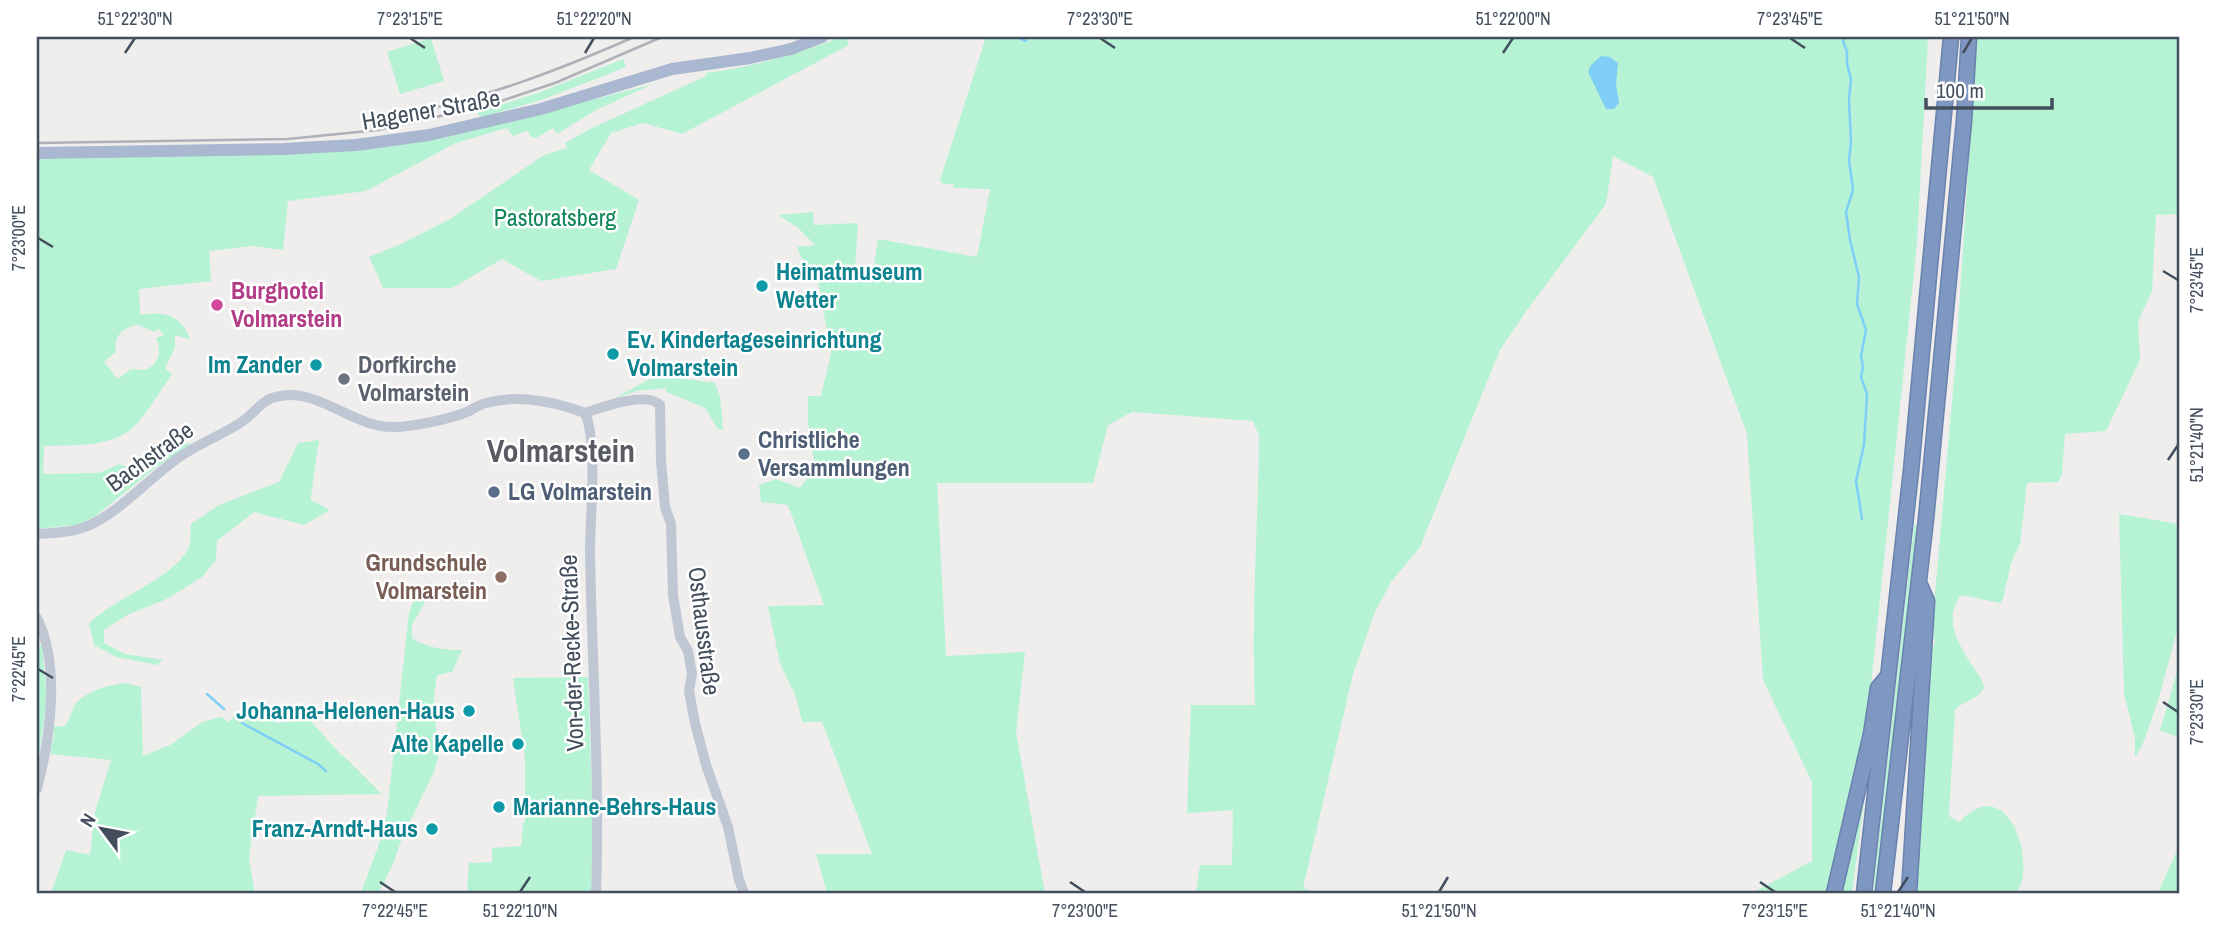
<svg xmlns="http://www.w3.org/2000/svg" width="2216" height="930" font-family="'Archivo Narrow',sans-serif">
	<rect width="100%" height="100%" fill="#f0eded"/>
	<!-- green -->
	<path fill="#b6f3d5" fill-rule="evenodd" d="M842,37H846L849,45L682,134L643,123L611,133L589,170L639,200L616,269L541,281L502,259L452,288H383L369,257L401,244L450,219L544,155L567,148L565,143L592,128L706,76V73C754,67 797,54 842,37Z
		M986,37H1928L1917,243L1868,714L1829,893H1752L1812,861V782L1763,680L1747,434L1653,177L1613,156L1606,204L1525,313L1500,350L1420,547L1391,582L1375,612L1353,674L1303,888L1319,893H1196L1200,865H1232L1233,810L1187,813L1191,705H1255C1251,616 1258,526 1259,436L1253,421L1132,412L1108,425L1093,483H937L946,656L1025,652L1016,732L1045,893H827L816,854H872L822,722H802L796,697L780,664L768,606L824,605L788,505L761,502L759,485L776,479L800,488L815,468L808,423V396H821L831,354L817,275L801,257L797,247L815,245L797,227L778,215L813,212L814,225L858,223L855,270H873L878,239L977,257L990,189L953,188L954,184H943L940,180Z
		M1977,37H2179V214L2156,215L2152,292L2138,321L2140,360L2106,431L2065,434L2062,475L2058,482L2027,483L2020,544L2011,563L2003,599L2000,603L1961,595C1939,623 1966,655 1982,680L1984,687C1979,700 1964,700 1955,710L1949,816L1960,822C2005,771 2038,858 2017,893H1914L1920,802L1924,791L1931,650L1935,644L1933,629L1935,593L1955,369Z
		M431,38L444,81L400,94L387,52Z
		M623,59L626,67L544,99L480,118L478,112L538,93Z
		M666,78L596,110L557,134L553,128L536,138L531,137L527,131L513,136L507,128L456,143L366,191L288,201L283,250L253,246L209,251L211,281L139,289L140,315C164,311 180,314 190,339L175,335V348L165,368L172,375C161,389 142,422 129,431C106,447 71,445 44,446L43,474L99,473L119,464L128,467L182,445L190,443L191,444L158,466L94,517L77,525L37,529V157L237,154L497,124L650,85ZM139,325L154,332L159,329L164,335L156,338C162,351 159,366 144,370C140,370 136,369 132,369C128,370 122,376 118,379L104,362L116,352C113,336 124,326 139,325Z
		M665,376L715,383L720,396L723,429H718L705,408L667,392L665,388L637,391L613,399L648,380Z
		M319,440L311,497V500L330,510L304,525L254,512L217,541L216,560L202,577L169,598L127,615L104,630V643L125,654L163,660L157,665L116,657L94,645L89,623C117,597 168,581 187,551C192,544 190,532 191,524L219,505L279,482L298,443Z
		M2119,514L2179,524V624L2158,701L2142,746L2135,757V738L2124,693Z
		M1914,525H1917L1876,893H1873Z
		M431,582L432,590L412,625V638C427,648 444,650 462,650L452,672L437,675L434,696L438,758L434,772L402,838L393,864L379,893H361L379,844L387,813L409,613L414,599Z
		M42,644L47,699L37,770V648Z
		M2179,665V737L2160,731Z
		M588,677L593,825L591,893H467L469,863L492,862V848L521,846L523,823L525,822V759L513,678Z
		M126,683L141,687L143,756L172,744L202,722L221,717L229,722L238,711L258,713L277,723L309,719L342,756H344L382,794L258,796L249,858L255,893H51L66,850L90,855L95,812L111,760L50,754L54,735L52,727L65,726C70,719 71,712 75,705C87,690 108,685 126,683Z
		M1865,794L1852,893H1840L1864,797Z
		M2179,846V893H2158Z"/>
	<!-- water -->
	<path fill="#7ecef5" d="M1601,56L1610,57L1618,63L1616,84L1619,103L1614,109H1606L1588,72L1591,65Z"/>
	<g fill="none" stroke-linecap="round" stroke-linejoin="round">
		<!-- stream -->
		<path stroke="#7ecef5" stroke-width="2.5" d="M1016,37L1026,41
			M1845,37L1843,41L1847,52V64L1851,79L1849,99L1851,142L1849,160L1853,190L1846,212L1850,240L1859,277L1857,304L1866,330L1861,356L1863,367L1861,377L1867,394L1864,445L1856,481L1862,519
			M207,694L224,709
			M242,723L318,764L326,771"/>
		<!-- highway casing -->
		<g stroke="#6a82ae" stroke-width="17">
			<path id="highway" d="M1834,893L1871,734L1878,688L1887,677
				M1864,893L1911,471L1951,37
				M1883,893L1926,519L1964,121L1969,37
				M1909,893L1927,601L1920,585"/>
		</g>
		<!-- minor -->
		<path stroke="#bfc7d4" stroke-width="10" d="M585,413C602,407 647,391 660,405L661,461L665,507L671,524L673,595L680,637L688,651L692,674L689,691L695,723L706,765L728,827L739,880L744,893
			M585,413C598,442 590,517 590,551C592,665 600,779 596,893
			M37,534C51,533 66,533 79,529C114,519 148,479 178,458C199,443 223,435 243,421C254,414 260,402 272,398C315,383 351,428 394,427C413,427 449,419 467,412C473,409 479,405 486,403C518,394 555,402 585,413
			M37,618C61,666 50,739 37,789"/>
		<!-- major -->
		<path stroke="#a9b8d0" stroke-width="12" d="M37,153L283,149L356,145L429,135L541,109L672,69L750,58L791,49L822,37"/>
		<!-- highway -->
		<use href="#highway" stroke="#7f98c2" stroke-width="14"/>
		<!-- rail -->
		<path stroke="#aeb1b9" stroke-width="2.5" d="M403,115C483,99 559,70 634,37
			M37,143L288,139L378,130L489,105L555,83L662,37"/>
	</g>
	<!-- ticks -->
	<path fill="none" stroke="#434e5d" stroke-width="2.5" d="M410,38L425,48M1100,38L1115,48M1790,38L1805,48M125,53L135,38M585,53L594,38M1503,53L1513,38M1963,53L1972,38M38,238L53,247M2163,271L2178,280M2168,460L2178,445M38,669L53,678M2163,702L2178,712M380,882L395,892M1070,882L1085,892M1760,882L1775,892M520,892L530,877M1439,892L1448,877M1898,892L1908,877"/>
	<!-- markers -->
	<g fill="#0f9aa8" stroke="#fff" stroke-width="2.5">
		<circle cx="762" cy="286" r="7"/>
		<circle cx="613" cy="354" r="7"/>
		<circle cx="316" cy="365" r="7"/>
		<circle cx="469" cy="711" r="7"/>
		<circle cx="518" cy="744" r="7"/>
		<circle cx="499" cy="807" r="7"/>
		<circle cx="432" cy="829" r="7"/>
	</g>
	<circle fill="#d1479c" stroke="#fff" stroke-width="2.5" cx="217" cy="305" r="7"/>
	<circle fill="#6b7280" stroke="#fff" stroke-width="2.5" cx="344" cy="379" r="7"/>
	<g fill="#5c6f8a" stroke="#fff" stroke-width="2.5">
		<circle cx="744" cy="454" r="7"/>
		<circle cx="494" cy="492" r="7"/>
	</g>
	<circle fill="#8d6e63" stroke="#fff" stroke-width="2.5" cx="501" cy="577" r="7"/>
	<g text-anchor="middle" stroke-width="5" stroke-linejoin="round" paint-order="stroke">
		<!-- street labels -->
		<g font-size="24" fill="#434e5d" stroke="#fff">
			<text transform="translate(431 110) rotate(-10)" y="8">Hagener Straße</text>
			<text transform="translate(150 457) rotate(-36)" y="8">Bachstraße</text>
			<text transform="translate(704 631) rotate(83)" y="8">Osthausstraße</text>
			<text transform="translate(572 653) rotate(-92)" y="8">Von-der-Recke-Straße</text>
		</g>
		<!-- park labels -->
		<g font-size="24" fill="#0d8557" stroke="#fff">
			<text x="555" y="226">Pastoratsberg</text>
		</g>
		<!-- culture labels -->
		<g font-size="24" font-weight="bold" fill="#0d838f" stroke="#fff" text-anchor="end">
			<text x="776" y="280" text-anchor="start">Heimatmuseum<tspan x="776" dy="28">Wetter</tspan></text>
			<text x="627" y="348" text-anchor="start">Ev. Kindertageseinrichtung<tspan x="627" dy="28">Volmarstein</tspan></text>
			<text x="302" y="373">Im Zander</text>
			<text x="455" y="719">Johanna-Helenen-Haus</text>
			<text x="504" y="752">Alte Kapelle</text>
			<text x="513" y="815" text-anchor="start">Marianne-Behrs-Haus</text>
			<text x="418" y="837">Franz-Arndt-Haus</text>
		</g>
		<!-- hotel labels -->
		<g font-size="24" font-weight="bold" fill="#b23c85" stroke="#fff" text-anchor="start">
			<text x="231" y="299">Burghotel<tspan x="231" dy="28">Volmarstein</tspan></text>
		</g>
		<!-- worship labels -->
		<g font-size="24" font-weight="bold" fill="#5b616d" stroke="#fff" text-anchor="start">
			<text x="358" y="373">Dorfkirche<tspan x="358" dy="28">Volmarstein</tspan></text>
		</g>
		<!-- service labels -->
		<g font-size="24" font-weight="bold" fill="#4e5e75" stroke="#fff" text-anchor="start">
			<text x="758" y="448">Christliche<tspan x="758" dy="28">Versammlungen</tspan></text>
			<text x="508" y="500">LG Volmarstein</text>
		</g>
		<!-- education labels -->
		<g font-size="24" font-weight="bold" fill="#785e54" stroke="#fff" text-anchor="end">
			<text x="487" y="571">Grundschule<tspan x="487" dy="28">Volmarstein</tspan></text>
		</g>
		<!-- district labels -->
		<g font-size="32" font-weight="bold" fill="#595c63" stroke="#fff">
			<text x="561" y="462">Volmarstein</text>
		</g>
	</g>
	<!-- border -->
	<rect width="2216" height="930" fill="none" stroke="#ffffff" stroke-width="77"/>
	<!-- north arrow -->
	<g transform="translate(102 829) rotate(302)" stroke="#ffffff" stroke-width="5" paint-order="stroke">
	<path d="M0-5L12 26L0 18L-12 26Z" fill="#434e5d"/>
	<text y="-10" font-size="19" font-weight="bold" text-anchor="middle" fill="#434e5d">N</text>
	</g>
	<!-- scale -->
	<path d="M1926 98v10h126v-10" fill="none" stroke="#434e5d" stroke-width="3.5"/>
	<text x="1936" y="98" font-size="21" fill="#434e5d" stroke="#ffffff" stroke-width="5" paint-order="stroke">100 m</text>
	<rect x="38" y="38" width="2140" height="854" fill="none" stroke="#434e5d" stroke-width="2.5"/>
	<g font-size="18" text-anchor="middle" fill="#434e5d">
		<text x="135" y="25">51°22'30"N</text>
		<text x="410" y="25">7°23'15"E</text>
		<text x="594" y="25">51°22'20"N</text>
		<text x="1100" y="25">7°23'30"E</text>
		<text x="1513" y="25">51°22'00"N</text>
		<text x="1790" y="25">7°23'45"E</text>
		<text x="1972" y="25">51°21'50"N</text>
		<text transform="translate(19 238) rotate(-90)" y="6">7°23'00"E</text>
		<text transform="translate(2197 280) rotate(-90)" y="6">7°23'45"E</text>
		<text transform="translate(2197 445) rotate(-90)" y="6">51°21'40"N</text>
		<text transform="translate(19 669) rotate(-90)" y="6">7°22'45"E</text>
		<text transform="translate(2197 712) rotate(-90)" y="6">7°23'30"E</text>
		<text x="395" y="917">7°22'45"E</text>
		<text x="520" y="917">51°22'10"N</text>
		<text x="1085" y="917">7°23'00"E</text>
		<text x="1439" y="917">51°21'50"N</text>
		<text x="1775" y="917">7°23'15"E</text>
		<text x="1898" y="917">51°21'40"N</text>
	</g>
</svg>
